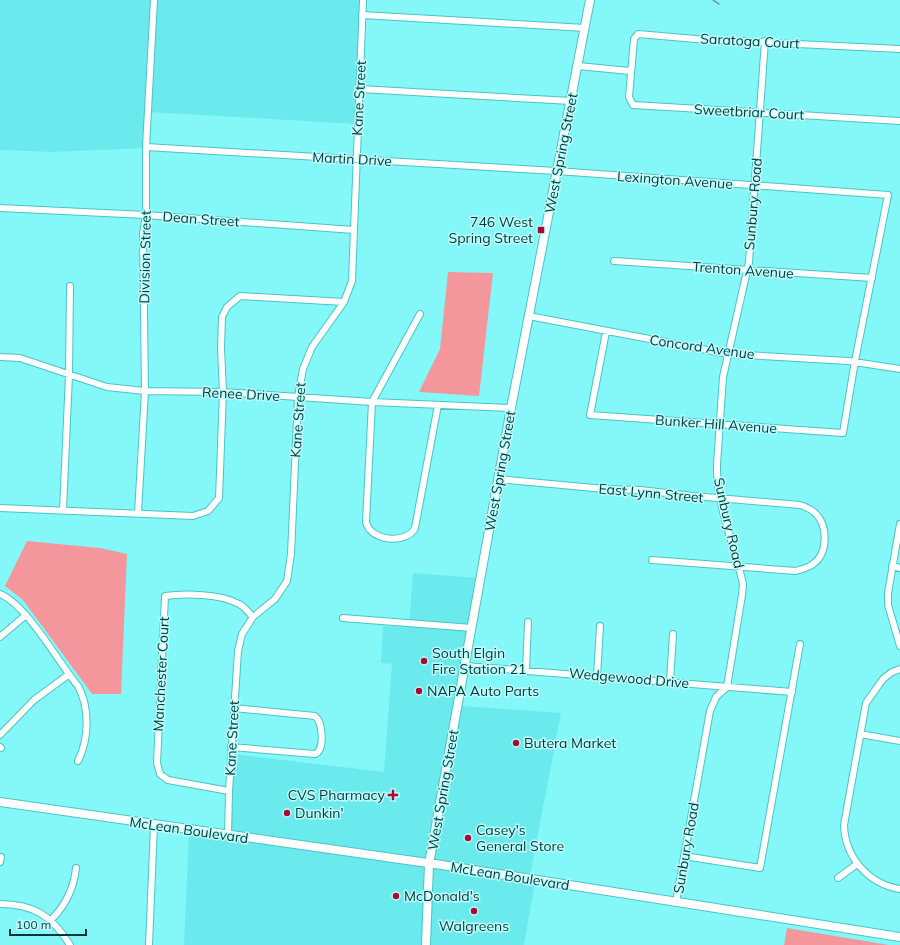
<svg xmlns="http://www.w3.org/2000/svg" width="900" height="945" font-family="Mulish,sans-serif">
	<rect width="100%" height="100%" fill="#84f8f9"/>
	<!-- built -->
	<path fill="#6aeaec" d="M0,0H363L357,124L149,112L147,148L51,152L0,150Z
		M413,573L477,578L428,861L229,834L232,754L384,772L392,664L381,663L383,626L409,627Z
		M461,706L561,713L530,876L433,861Z
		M189,832L427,866L423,945H184Z
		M432,867L535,882L524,945H428Z"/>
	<!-- green -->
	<path fill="#f4979c" d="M448,272L493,273L479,396L419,392L440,349Z
		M27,541L100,548L127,554L121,694H92L23,600L5,586Z
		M787,928L889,945H784Z"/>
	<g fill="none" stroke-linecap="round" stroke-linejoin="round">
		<!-- stream -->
		<path stroke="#5a8ebf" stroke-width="1.5" d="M713,0L719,4"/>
		<!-- minor casing -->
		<g stroke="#4bc3c5" stroke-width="8">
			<path id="minor" d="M362,15L585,28
				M900,49L696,39L638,34L634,39L629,97L633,105L900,121
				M578,66L630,71
				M360,89L571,101
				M146,147L557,171L888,195L855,361L843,433L590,415L606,332
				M0,208L146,215L354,230
				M614,261L872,278
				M420,314L372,402L366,522C370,541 406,545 415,528L438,405
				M529,316L728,354L848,361L900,369
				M0,357L20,358L107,387L145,391L223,392L372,402L511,408
				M498,479L605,489L640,490L694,496L800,505C806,507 812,509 816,514C828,526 828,554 813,564C808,568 802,569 796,571L652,560
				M0,508L193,516L208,511L219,498L223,392L221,348L222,317L227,307L240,296L344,302
				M63,510L69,375L70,286
				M138,513L145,391L143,234L146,215V147L154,0
				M900,524L888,593V605L900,646
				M892,566L900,568
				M0,594C27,605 58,662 78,686C90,708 89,739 78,761
				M343,618L472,628
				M0,637L26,615
				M465,666L792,692
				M900,669L892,672L883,679L866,703L844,825C845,857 868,884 900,889
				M526,670L528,622
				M597,676L600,626
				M670,681L673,634
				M860,734L900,741
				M0,735L34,700L68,675
				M0,747L1,748
				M231,747L315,754C325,750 323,723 315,716L234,708
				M229,791L168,780L160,774L157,763L165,596C185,593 221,594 239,604C244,606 249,613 253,617
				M228,836L229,791L238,651L242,634L253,617L275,599L287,581L291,554L298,397L303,369L312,347L344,302L352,281L363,0
				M684,856L760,868L800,644
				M0,862L1,857
				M838,878L857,864
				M676,902L710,711L716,697L727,687L742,595L743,584C734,544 716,504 717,464L723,377L749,262L765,41
				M0,904C34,904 52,916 70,945
				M51,920C65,906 74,888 76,868
				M149,945L154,825"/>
		</g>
		<!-- major casing -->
		<g stroke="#4bc3c5" stroke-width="10">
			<path id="major" d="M0,802L442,865L900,937
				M426,945L429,864L511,408L590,0"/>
		</g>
		<!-- minor -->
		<use href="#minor" stroke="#fff" stroke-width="6"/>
		<!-- major -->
		<use href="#major" stroke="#fff" stroke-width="8"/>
	</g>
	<!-- markers -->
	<g fill="#a60b34" stroke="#bdfdfd" stroke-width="1.5">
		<rect x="537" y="226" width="8" height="8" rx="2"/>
		<circle cx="424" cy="661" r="4"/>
		<circle cx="419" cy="691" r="4"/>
		<circle cx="516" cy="743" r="4"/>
		<path d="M391 789h4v4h4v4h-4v4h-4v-4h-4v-4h4z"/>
		<circle cx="287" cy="813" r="4"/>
		<circle cx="468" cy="838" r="4"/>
		<circle cx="396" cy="896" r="4"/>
		<circle cx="474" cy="911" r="4"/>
	</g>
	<g text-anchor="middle" stroke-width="3" stroke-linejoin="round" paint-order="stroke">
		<!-- street labels -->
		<g font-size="14" fill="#003839" stroke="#bdfdfd">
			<text transform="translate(750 41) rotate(3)" y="5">Saratoga Court</text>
			<text transform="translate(359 98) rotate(-87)" y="5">Kane Street</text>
			<text transform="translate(749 112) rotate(3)" y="5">Sweetbriar Court</text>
			<text transform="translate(561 153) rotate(-79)" y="5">West Spring Street</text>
			<text transform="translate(352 159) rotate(3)" y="5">Martin Drive</text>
			<text transform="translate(675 180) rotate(4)" y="5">Lexington Avenue</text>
			<text transform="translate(753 204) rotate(-85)" y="5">Sunbury Road</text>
			<text transform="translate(201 219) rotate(4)" y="5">Dean Street</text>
			<text transform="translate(145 257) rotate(-89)" y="5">Division Street</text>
			<text transform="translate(743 270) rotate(4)" y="5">Trenton Avenue</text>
			<text transform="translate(702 347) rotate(8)" y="5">Concord Avenue</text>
			<text transform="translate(241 394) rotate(3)" y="5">Renee Drive</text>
			<text transform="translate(298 420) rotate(-86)" y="5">Kane Street</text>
			<text transform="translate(716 424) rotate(4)" y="5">Bunker Hill Avenue</text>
			<text transform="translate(500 471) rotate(-80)" y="5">West Spring Street</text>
			<text transform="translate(651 493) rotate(5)" y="5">East Lynn Street</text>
			<text transform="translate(729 523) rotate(77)" y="5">Sunbury Road</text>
			<text transform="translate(161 674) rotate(-87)" y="5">Manchester Court</text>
			<text transform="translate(629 678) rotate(5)" y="5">Wedgewood Drive</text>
			<text transform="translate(232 738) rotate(-87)" y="5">Kane Street</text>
			<text transform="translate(443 790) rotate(-80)" y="5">West Spring Street</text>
			<text transform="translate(189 830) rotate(8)" y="5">McLean Boulevard</text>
			<text transform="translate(686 848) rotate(-80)" y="5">Sunbury Road</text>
			<text transform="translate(510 876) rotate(9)" y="5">McLean Boulevard</text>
		</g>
		<!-- poi labels -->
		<g font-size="14" fill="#003839" stroke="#bdfdfd" text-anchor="start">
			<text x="533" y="227" text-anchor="end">746 West<tspan x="533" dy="16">Spring Street</tspan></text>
			<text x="432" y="658">South Elgin<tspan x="432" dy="16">Fire Station 21</tspan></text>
			<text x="427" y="696">NAPA Auto Parts</text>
			<text x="524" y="748">Butera Market</text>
			<text x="385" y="800" text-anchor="end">CVS Pharmacy</text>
			<text x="295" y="818">Dunkin'</text>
			<text x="476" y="835">Casey's<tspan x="476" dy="16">General Store</tspan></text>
			<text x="404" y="901">McDonald's</text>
			<text x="474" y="931" text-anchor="middle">Walgreens</text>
		</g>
	</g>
	<!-- scale -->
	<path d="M10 929v6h76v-6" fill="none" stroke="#003839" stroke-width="2"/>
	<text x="16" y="929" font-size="12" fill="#003839" stroke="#bdfdfd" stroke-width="3" paint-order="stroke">100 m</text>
</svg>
